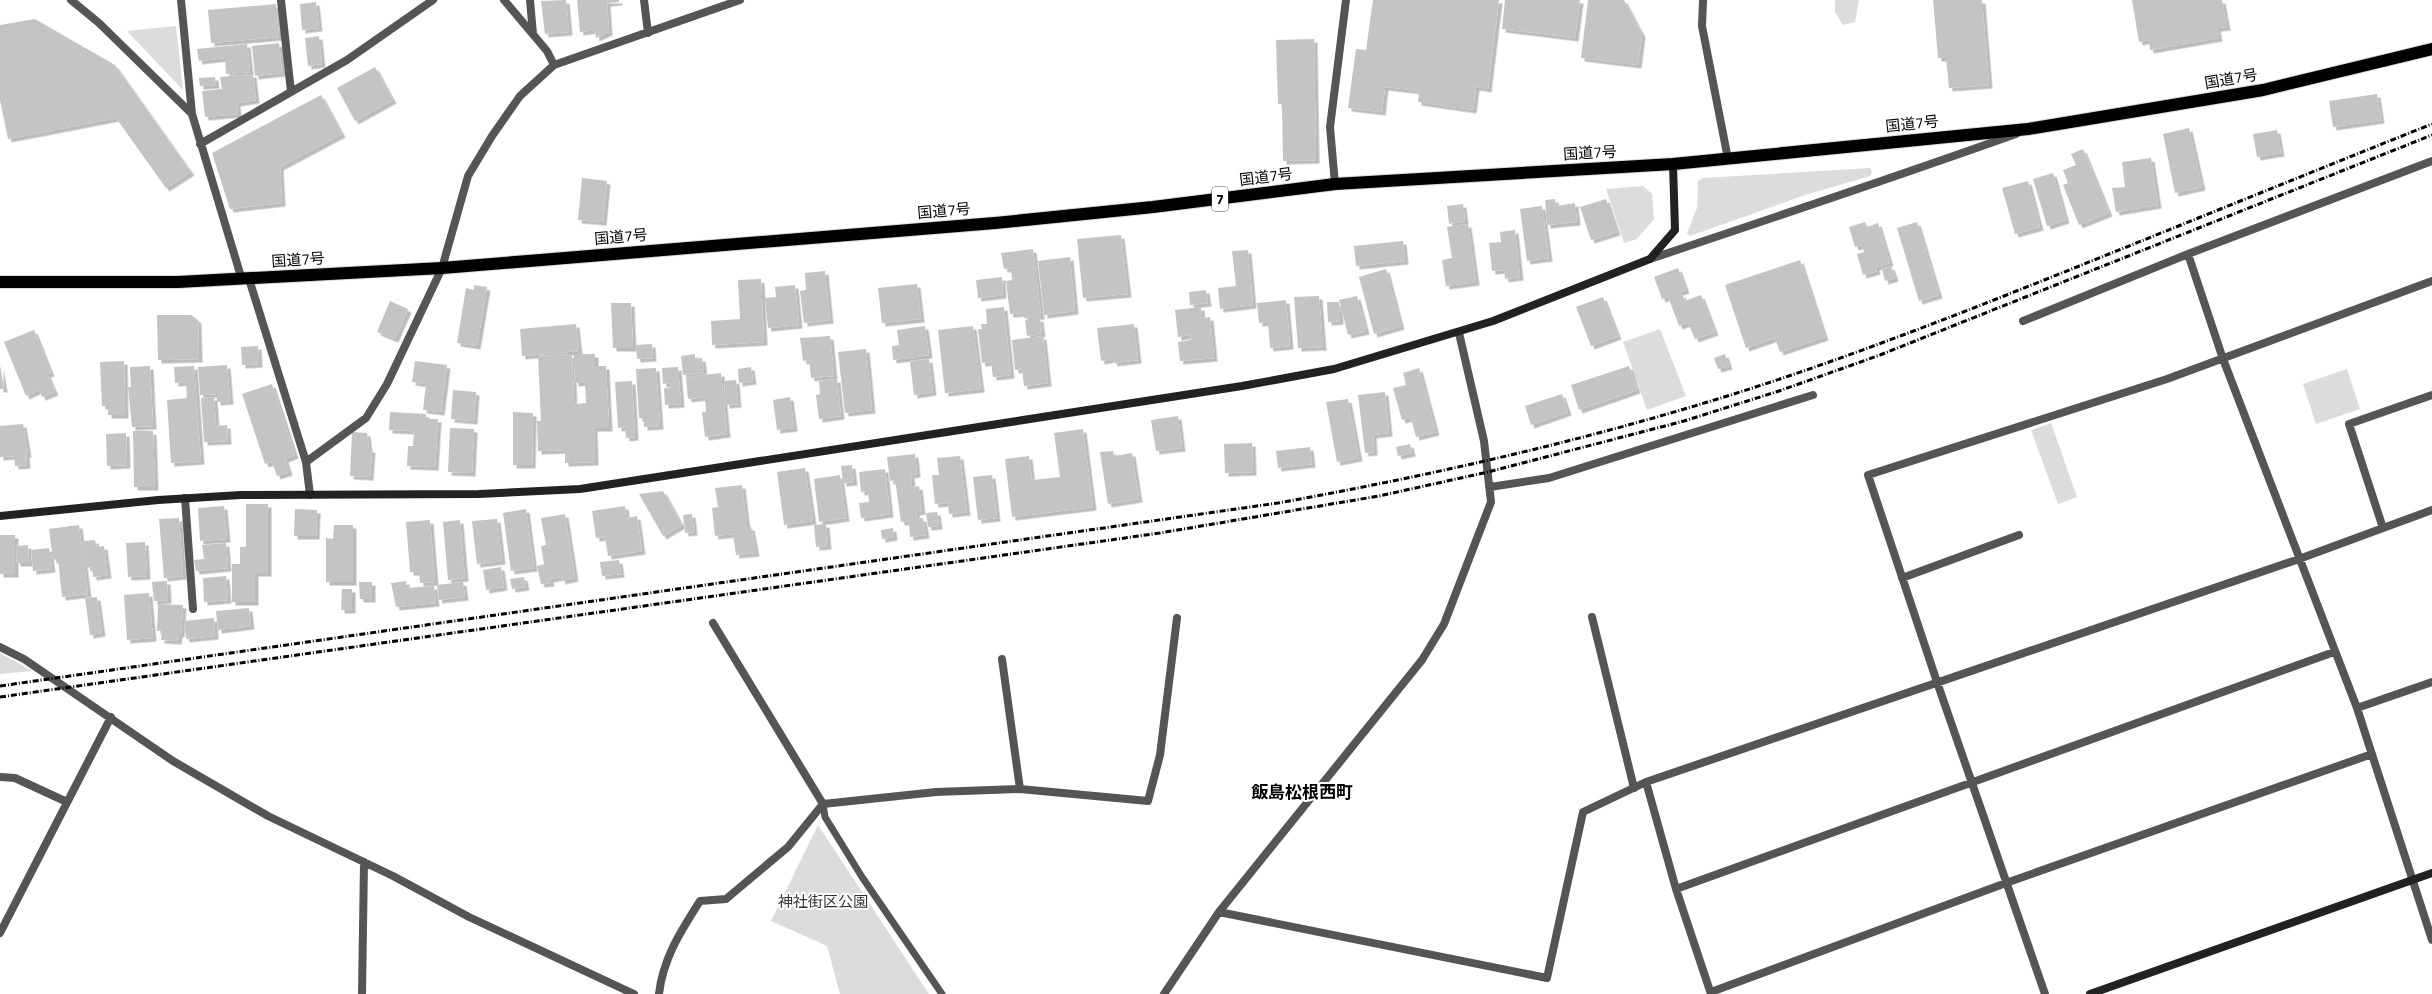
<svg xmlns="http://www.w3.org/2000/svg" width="2432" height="994" font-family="'Titillium Web','Noto Sans JP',sans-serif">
	<defs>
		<filter id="shadow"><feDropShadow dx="3.5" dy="3.5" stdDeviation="0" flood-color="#0004"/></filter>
	</defs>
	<rect width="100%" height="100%" fill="#fff"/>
	<!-- green -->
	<path fill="#dcdcdc" d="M1835,0H1859L1855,22L1843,25L1835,12Z
		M176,26L183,90L127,31Z
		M1870,168L1872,172L1870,176L1805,195L1690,236L1687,233L1697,208L1698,181L1703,178Z
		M1643,186L1652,194L1654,219L1637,239L1624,243L1606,189Z
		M1660,329L1686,396L1647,410L1623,342Z
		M2347,369L2360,409L2316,424L2303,384Z
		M2051,423L2077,497L2058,504L2031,430Z
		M0,653L32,671L0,674Z
		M818,825L929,994H840L827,946L771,921Z"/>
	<!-- building -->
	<path fill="#c4c4c4" filter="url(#shadow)" d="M566,0L569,32L545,34L541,1Z
		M577,0H619V2L607,3L609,32L596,38L595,30L580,32Z
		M1373,0H1499L1488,89L1476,87L1473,110L1418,102L1419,91L1385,87L1382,112L1348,108L1356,49L1366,50Z
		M1505,0H1580L1575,38L1502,29Z
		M1588,0H1624L1642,34L1638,65L1581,58Z
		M1933,0H1982L1989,85L1949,88L1946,58H1938Z
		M2132,0H2222L2227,27L2217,28L2219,38L2150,50L2149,40L2139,42Z
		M316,2L319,28L302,30L300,4Z
		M276,4L279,37L211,43L208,10Z
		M35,19L115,65L191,172L166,188L116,118L8,139L0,100V25Z
		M319,36L322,64L308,66L305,38Z
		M1314,39L1316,160L1283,161L1282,104H1278L1276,40Z
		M279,43L282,73L255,76L252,46Z
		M247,44L250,72L226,74L225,58L199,61L197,49Z
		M375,67L393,100L355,121L337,88Z
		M253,74L256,100L237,103L238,114L205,117L202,91L222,89L220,77Z
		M215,77L216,85L200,86L199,78Z
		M2377,94L2381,120L2333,127L2329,101Z
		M321,95L342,134L280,167L282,203L230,209L212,153Z
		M2189,128L2202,187L2175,193L2163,134Z
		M2277,130L2281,153L2257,157L2253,134Z
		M2083,149L2109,213L2079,225L2063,185L2068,183L2063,170L2076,165L2071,154Z
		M2151,158L2158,205L2116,212L2112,188L2125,187L2122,162Z
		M2053,173L2066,220L2047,226L2033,179Z
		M582,178L607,181L603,222L578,220Z
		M2028,181L2040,227L2015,234L2002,188Z
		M1555,199L1556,206L1575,203L1577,222L1547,225L1545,200Z
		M1606,199L1617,232L1591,240L1580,207Z
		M1463,204L1465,221L1449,224L1447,206Z
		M1542,206L1549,258L1527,261L1520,209Z
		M1865,222L1867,227L1878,223L1890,263L1876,267L1877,271L1863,275L1857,254L1864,252L1862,245L1855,247L1849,227Z
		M1917,222L1939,295L1919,301L1897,228Z
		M1468,224L1476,282L1446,286L1442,260L1452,258L1447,227Z
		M1515,230L1520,277L1505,279L1504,270L1492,271L1489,243L1501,242L1500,232Z
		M1121,235L1128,294L1083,298L1077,239Z
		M1403,241L1405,261L1356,266L1354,246Z
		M1033,249L1041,316L1024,318L1023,313L1010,314L1006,281L1012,280L1011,268L1004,269L1001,253Z
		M1248,250L1253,305L1220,309L1218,288L1236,286L1232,251Z
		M1070,257L1075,311L1044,315L1038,261Z
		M1800,260L1825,337L1780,352L1775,338L1746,348L1725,285Z
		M1891,266L1895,278L1885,281L1882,269Z
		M1678,268L1686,290L1662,299L1654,277Z
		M1386,269L1401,326L1374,334L1359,277Z
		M825,271L830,320L804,323L800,291L806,290L805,273Z
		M1002,277L1003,295L978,298L976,280Z
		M761,279L764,342L712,345L711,321L740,319L738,280Z
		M917,284L921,319L882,323L878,288Z
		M474,285L487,287L477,346L457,343L466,288L474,290Z
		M795,285L799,325L768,328L765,298L776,297L775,287Z
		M1206,290L1208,303L1190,305L1189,292Z
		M1682,294L1685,301L1701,295L1715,332L1695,339L1688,323L1679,326L1669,299Z
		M1319,296L1323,347L1298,348L1294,297Z
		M1357,296L1366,331L1348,335L1339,300Z
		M1603,297L1618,336L1591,346L1576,307Z
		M1286,300L1290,346L1270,348L1268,322L1259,323L1257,303Z
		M390,301L408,309L395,339L377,332Z
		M1327,302H1339L1340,321L1328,322Z
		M611,303H631L633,348H613Z
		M1004,307L1011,375L993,377L991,362L982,363L978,329H982L981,324H987L986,309Z
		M1201,307L1202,318L1210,317L1214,358L1180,361L1178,342L1191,340L1190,335L1178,337L1175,310Z
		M157,315H191L198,320L199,359L158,360Z
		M1040,318L1042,334L1027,336L1025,320Z
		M576,324L579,351L522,356L520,329Z
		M1134,324L1138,360L1114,363L1113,359L1101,361L1097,328Z
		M925,326L929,355L893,360L892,346L899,345L897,330Z
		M973,326L981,389L945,393L938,330Z
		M34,330L51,373L47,374L55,392L42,397L39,390L26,396L4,342Z
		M830,336L834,376L811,378L809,360L803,361L800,338Z
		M1043,336L1048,383L1024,386L1022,369L1015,370L1012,340Z
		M652,344L653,358L637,359L636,345Z
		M258,346L259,364L242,365L241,347Z
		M866,349L872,410L845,413L838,352Z
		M572,354L574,404L586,403L585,382L575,383L574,354H595V366H606L609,428H594L595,462L565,463V450L538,451L537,421H541L538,356Z
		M695,354V359L702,358L704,373L683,375L681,356Z
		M1725,354L1729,366L1718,369L1714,358Z
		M929,359L933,392L914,395L910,361Z
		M124,361L125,415H108V406H102L100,362Z
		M415,361L447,365L441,412L423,410L426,384L412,382Z
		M0,365L4,389H0Z
		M227,365L230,401L217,402V394L200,395L198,367Z
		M150,366L153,426L132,427L128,387H131L130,367Z
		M194,366L201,461L171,463L167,400L187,398L186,382L175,383L174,367Z
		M1629,366L1637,390L1579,410L1571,385Z
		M678,367L681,404L665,405L664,388H670V383L663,384L662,368Z
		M751,367L753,381L739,383L738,369Z
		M656,368L660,426L644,427V418H639L636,369Z
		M1419,368L1436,432L1416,437L1411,418L1402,420L1393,388L1406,385L1403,373Z
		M721,373L727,434L705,437L702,412H706L705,397L688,399L686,377Z
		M837,379L841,416L819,419L816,395L820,394L819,381Z
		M736,380L738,404L726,405L724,381Z
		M632,381L635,437L626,438L625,427L618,428L615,382Z
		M272,384L295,455L285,459L289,472L277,476L272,462L265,464L242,394Z
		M453,390L476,392L474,421L451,419Z
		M1385,392L1389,433L1373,435L1374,452L1365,453L1358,395Z
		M1562,394L1568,412L1531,425L1525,406Z
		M214,397L216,426L227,425L228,441L204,442L201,398Z
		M790,397L794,428L777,430L773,400Z
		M1348,399L1359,458L1337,462L1326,402Z
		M390,412L426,414V419H438L435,467L407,466L408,446H413L414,431L389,430Z
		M513,412L533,413L532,465H513Z
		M1178,416L1182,448L1156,451L1151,420Z
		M23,424L28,454H26L27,465L15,466L14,456L0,457V426Z
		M450,428L474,429L472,473L448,472Z
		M1083,429L1093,507L1012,517L1005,459L1029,456L1032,480L1060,477L1054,433Z
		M133,431H153L155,487H134Z
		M352,432L367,433L369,449H372L370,477L350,476Z
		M126,433L127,465L107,466L106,434Z
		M1252,443L1253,472L1225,473L1224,444Z
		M1410,444L1412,453L1398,456L1396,447Z
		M1310,447L1312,464L1278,468L1276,451Z
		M1113,451L1114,456L1132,453L1139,499L1108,504L1100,452Z
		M915,454L917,474L911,475L912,487L919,486L922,511L916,512L917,519L923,518L926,535L910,537L909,521L901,522L895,480L890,481L887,457Z
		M960,456L967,512L949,514L948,503L935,504L932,475H939L937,458Z
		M852,465L854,482L843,483L841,466Z
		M805,468L813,521L784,525L777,472Z
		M885,469L890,514L861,518L859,503L869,502L868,491L861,492L859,472Z
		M840,475L846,518L819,522L814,479Z
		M992,475L997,518L978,520L973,477Z
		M742,485L747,527H751L756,553L736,555L733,534L715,536L712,508L718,507L715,488Z
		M663,491L682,525L663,536L639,494Z
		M246,504H268V573H255V602H232V564H240V547H246Z
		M224,506L227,539L200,541L198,508Z
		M625,506L627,518L637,516L642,551L608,556L605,537L596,538L592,511Z
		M295,509L317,510L316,536H294Z
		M526,509L534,568L511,571L503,513Z
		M937,512L939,526L928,527L926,513Z
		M565,514L575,578L562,581L561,577L550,579L551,583L541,584L537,566L544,564L541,546L546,545L541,518Z
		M692,514L694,532L685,533L683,515Z
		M179,518L183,576L164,578L159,519Z
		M497,519L502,561L477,564L472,521Z
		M430,520L435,582L420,583L419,572H410L406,522Z
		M460,520L465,578L448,580L443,522Z
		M826,524L828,546L816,547L814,525Z
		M79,525L88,594L62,597L58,559L53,560L49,529Z
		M334,525H353V582H326V538L333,539Z
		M893,528L894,537L882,539L881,530Z
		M0,535H15V574H0Z
		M95,540L97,547L104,546L108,575L93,577L92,567L87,568L83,541Z
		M145,542L147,576L128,577L126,543Z
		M226,543L228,568L196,571L194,560L204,559L202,545Z
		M28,545L29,563H17L16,546Z
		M49,548L52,569L33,571L31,550Z
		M619,560L621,574L602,576L600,562Z
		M501,567L504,587L486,590L483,570Z
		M226,576L228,600L204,602L203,578Z
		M524,577L526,587L512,589L510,579Z
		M167,581L168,600L154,601L152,582Z
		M406,581V588L434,586L436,603L396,607L391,583Z
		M359,582H372V599H360Z
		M463,582L465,597L439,600L437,585Z
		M342,589H352V610H341Z
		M149,593L153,638L127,640L124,595Z
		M97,597L102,633L90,635L85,598Z
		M158,604L183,605L181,634H179L178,641L161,640L162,631H157Z
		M249,608L251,626L218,630L216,611Z
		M214,618L215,636L186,639L184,621Z"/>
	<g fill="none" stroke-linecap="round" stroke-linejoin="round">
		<!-- highway casing -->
		<g stroke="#dbdbdb" stroke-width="14">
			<path id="highway" d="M0,282H178L442,268L995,223L1153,207L1335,184L1673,164L2028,129L2263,90L2432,49"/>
		</g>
		<!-- lane -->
		<path stroke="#555" stroke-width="7" d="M823,804L825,817L862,877L942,994"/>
		<!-- street -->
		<path stroke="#555" stroke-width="8" d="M71,0L99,23L192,114
			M181,0L192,114L242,280
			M281,0L291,92
			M504,0L547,51L554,65
			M530,0L533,34
			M644,0L648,33
			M1703,0L1702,26L1728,159
			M200,144L347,60L433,0
			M1335,184L1330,127L1346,0
			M2188,254L2223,359L2357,708L2432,940
			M1650,259C1773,218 1895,177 2016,134
			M249,279L306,462L310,495
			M2023,321L2188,254L2432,161
			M306,462L366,418L387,384L442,268L468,176L492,136L520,96L554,65L740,0
			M1490,487L1549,478L1813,395
			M185,498L193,609
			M2383,528L2349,424L2432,395
			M1902,578L2019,535
			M1592,617L1634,788
			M713,623L823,804
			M0,647L24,659L173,761L268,816L393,876L469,917L634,994
			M1002,659L1020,789
			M2357,708L2432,682
			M0,777L15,778L67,802
			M1676,889L2334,652
			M1219,912L1547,978L1583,812L1646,782
			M0,933L111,717
			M1711,992L2006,883L2372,754
			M362,994L364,862
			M659,994C663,958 681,931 700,901L726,899L788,847L823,804L936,792L1020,789L1148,801L1160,755L1177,618
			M1164,994L1219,912L1422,660L1444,624L1491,502L1484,441L1459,333
			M1711,994L1676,889L1646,782L2299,559L2432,510
			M2045,994L1937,682L1868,475L2167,379L2432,281"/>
		<!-- secondary -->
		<path stroke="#222" stroke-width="8" d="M0,516L158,500L241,495L479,494L580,489L1242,386L1334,369L1493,321L1650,259L1675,230L1673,164
			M2090,994L2432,873"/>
		<!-- highway -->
		<use href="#highway" stroke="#000" stroke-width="12"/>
		<!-- rail -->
		<path stroke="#000" stroke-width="3" stroke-dasharray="6 2 1 2" stroke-linecap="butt" d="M0,686L1278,503C1445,473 1610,435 1771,382C1885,344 1997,299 2109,254C2216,211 2324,167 2432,124
			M0,697L1160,533L1379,496L1488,472L1684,421L1779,391L1880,355L2432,135"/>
	</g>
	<g text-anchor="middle" stroke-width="4" stroke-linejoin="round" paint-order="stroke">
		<!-- shield labels -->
		<rect fill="#fff" stroke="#4c4c4c" stroke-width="1" x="1212" y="187" width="16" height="24" rx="3"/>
		<g font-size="14" font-weight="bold" fill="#000">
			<text x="1220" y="204">7</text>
		</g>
		<!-- street labels -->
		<g font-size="15" fill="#000" stroke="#fff">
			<text transform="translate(2231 79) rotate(-10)" y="5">国道7号</text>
			<text transform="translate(1912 124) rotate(-6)" y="5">国道7号</text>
			<text transform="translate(1590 153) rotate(-3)" y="5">国道7号</text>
			<text transform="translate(1266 177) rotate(-7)" y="5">国道7号</text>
			<text transform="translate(944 211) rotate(-5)" y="5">国道7号</text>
			<text transform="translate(621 237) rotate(-5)" y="5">国道7号</text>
			<text transform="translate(298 260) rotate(-4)" y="5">国道7号</text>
		</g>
		<!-- park labels -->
		<g font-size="15" fill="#333" stroke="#fff">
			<text x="823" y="907">神社街区公園</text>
		</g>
		<!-- quarter labels -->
		<g font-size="17" font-weight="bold" fill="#000" stroke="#fff">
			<text x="1302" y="798">飯島松根西町</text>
		</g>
	</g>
</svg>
